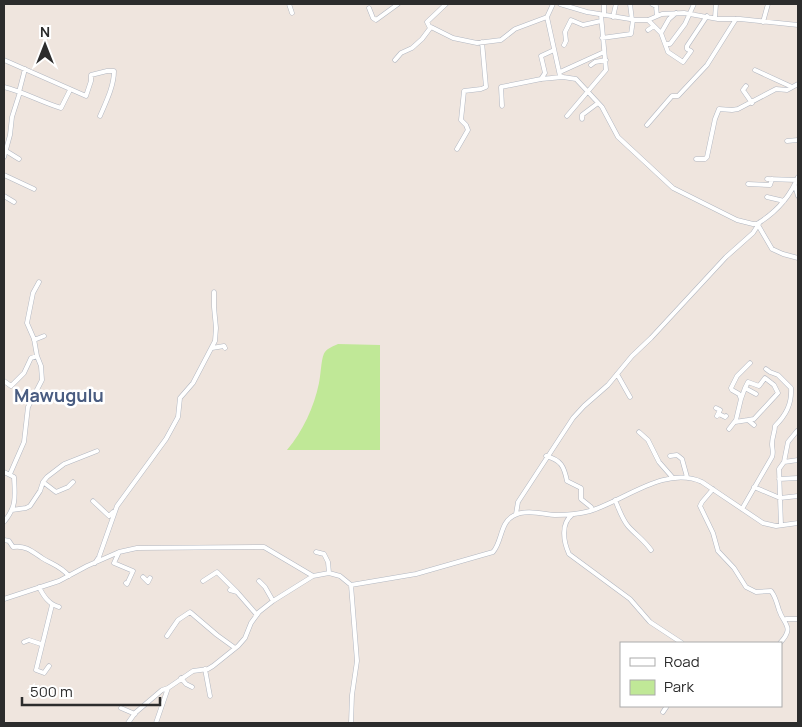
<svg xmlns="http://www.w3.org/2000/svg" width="802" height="727" font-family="Manrope,sans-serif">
	<rect width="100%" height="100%" fill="#efe5de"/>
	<!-- green -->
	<path fill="#c0e897" d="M338,344L380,345V450H287C303,431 314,407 319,383C321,375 321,357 325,352C328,348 334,346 338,344Z"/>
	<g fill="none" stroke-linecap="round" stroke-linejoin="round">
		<!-- minor casing -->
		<g stroke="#b2b7c1" stroke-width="5">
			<path id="minor" d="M289,4L292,13
				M560,4L587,12L636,20H648L662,14L684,13L718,19H740L798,25
				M630,4L632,20
				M652,4L656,6L657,16
				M369,8L373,18L376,20L398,4
				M604,15V4
				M547,17L560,76L563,77
				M613,17L616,4
				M715,18L716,4
				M763,22L768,4
				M654,26L661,33L668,52L683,62L691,51L687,49V46L707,16
				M430,28L427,22L446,4
				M648,30L654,26L648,20
				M661,33L669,19L676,13
				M602,38L631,34L633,20
				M666,44H670L685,24L694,4
				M564,45L566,41L565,32L571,20L583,25L601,21
				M4,60L86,96L91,81V75L107,71H114C114,86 106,102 100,116
				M395,60L401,53L412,48L422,39L431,27L453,38L477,43L501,40L515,29L547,17L553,4
				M591,65L595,62L606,60
				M755,70L792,87
				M560,72L604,52
				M541,79L545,73L541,56L554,50
				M746,86L743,90L752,103
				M4,87C24,92 41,102 61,108L70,90
				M19,92L25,69
				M502,106L501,87L541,79L563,77L576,79L602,107L618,137L673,188L737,220L753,224H757C775,213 790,197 798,177
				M567,116L606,70L601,15
				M582,119V115L598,103
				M647,125L672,96H678L707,65L736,19
				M787,141L798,140
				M457,149L468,130L466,125L461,120L464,91L481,89L486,87L482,42
				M6,151L19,159
				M4,157L10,135L12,117L20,92
				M696,159H705L707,157L715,119L719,109L732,110L738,109L776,89L787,90L798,84
				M4,175L34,189
				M767,179L797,180
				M748,184L770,185L772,179
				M795,186L798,196
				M4,196L14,202
				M767,197L784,201
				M758,225L772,249L783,254L798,258
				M34,340L44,336
				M212,348L224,346L225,348
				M617,374L630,397
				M4,381L11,386L24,373L31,358L37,356
				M745,388L748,382L759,386L765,378L774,385L778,393L754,419L748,420
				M741,399L745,388L756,394
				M716,408L720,410L717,416
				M719,414L725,417L726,416
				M735,422L748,420L754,425
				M729,429L736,420L741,399L739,394L732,390L731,388L737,376L750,363
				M639,432L648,440L659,462L673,478
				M546,456C561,460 564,466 567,481L581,488V499L591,507L592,510
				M670,456L677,455L682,459L687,477
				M784,462L788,442L797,431
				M4,472L14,477C15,497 17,506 4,522
				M10,474L24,442L28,407L42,380L41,366L37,356L34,339L27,323L33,293L39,282
				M779,479L798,478
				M43,482L56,492L68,487L73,482
				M754,487L780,498L798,496
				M713,489L702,502L700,506L713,533L718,551L734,568L746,587L756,592L771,591L773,594C776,599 777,604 779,610C784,625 795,627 780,643
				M615,500C619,509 622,519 628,526C636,535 644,540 651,550
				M93,501L109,516L113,512
				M742,509L772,457C774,452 772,449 772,444C772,437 775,432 775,426C786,415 792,404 791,388L778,375L770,372L766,369
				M12,510L26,508L30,506L40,491L43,482L47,477L64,464L97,451
				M516,514L518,502L573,418L584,406L608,385L632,356L651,338L726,257L753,233L760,222
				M572,515C561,523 563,541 569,554L630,599L650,622L682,643
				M781,525L779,469L784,462L798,460
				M4,540L9,541L13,547C25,545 32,551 42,558C53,565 59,565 69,576
				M119,552L114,563L133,571L127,584L126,583
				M316,552L324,554L328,562L329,573
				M95,563L99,557L117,506L166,439L178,417L180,398L193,383L215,341L216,328L214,307V292
				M143,577L148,582L150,578
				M203,581L217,572L237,592
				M259,581L265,587L273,601
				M351,585L357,661L352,695L351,723
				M39,587C44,597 49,604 59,607
				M230,590L237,592L257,615
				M4,599L59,581L87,566L119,552L137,548L264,547L313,576L329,573L340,576L351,585L416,574L493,552C502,542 500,523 513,516C525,509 543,514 555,515C567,515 579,514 590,511C624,501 665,465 702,482L763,523L776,526L798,523
				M786,619H798
				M167,636L178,620L190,612L217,635L235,648
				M24,642L29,640L41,644
				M49,666L44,673L36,670L52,605
				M205,669L210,696
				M181,678L186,684L192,687
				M121,708L135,714
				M663,712L667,706
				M128,723L135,713L162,690L168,688L193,671L208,669L213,666L238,646L245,638L251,623L259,612L273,601L313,576
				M156,723L168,688"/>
		</g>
		<!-- minor -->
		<use href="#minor" stroke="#fff" stroke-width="4"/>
	</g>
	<g text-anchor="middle" stroke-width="5" stroke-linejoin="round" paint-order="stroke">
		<!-- quarter labels -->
		<g font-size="18" font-weight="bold" fill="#495c81" stroke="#fff">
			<text x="59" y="402">Mawugulu</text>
		</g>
	</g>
	<!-- border -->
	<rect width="802" height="727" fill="none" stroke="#2c2c2c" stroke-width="10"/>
	<!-- legend -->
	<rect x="620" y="642" width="162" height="65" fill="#ffffff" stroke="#ababab"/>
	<rect x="630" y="658" width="25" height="8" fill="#ffffff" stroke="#ababab"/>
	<text x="664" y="667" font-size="15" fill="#2c2c2c">Road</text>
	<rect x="630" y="680" width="25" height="15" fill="#c0e897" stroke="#ababab"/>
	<text x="664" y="692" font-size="15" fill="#2c2c2c">Park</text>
	<!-- north arrow -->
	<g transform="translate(45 45)" stroke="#ffffff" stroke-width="4" paint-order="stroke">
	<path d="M0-4L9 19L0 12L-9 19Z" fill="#2c2c2c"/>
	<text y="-8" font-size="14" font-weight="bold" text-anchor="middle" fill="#2c2c2c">N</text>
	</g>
	<!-- scale -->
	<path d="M22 697v8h138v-8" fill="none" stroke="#2c2c2c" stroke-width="2.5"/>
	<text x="30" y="697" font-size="15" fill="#2c2c2c" stroke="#ffffff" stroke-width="4" paint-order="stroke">500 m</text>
</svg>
